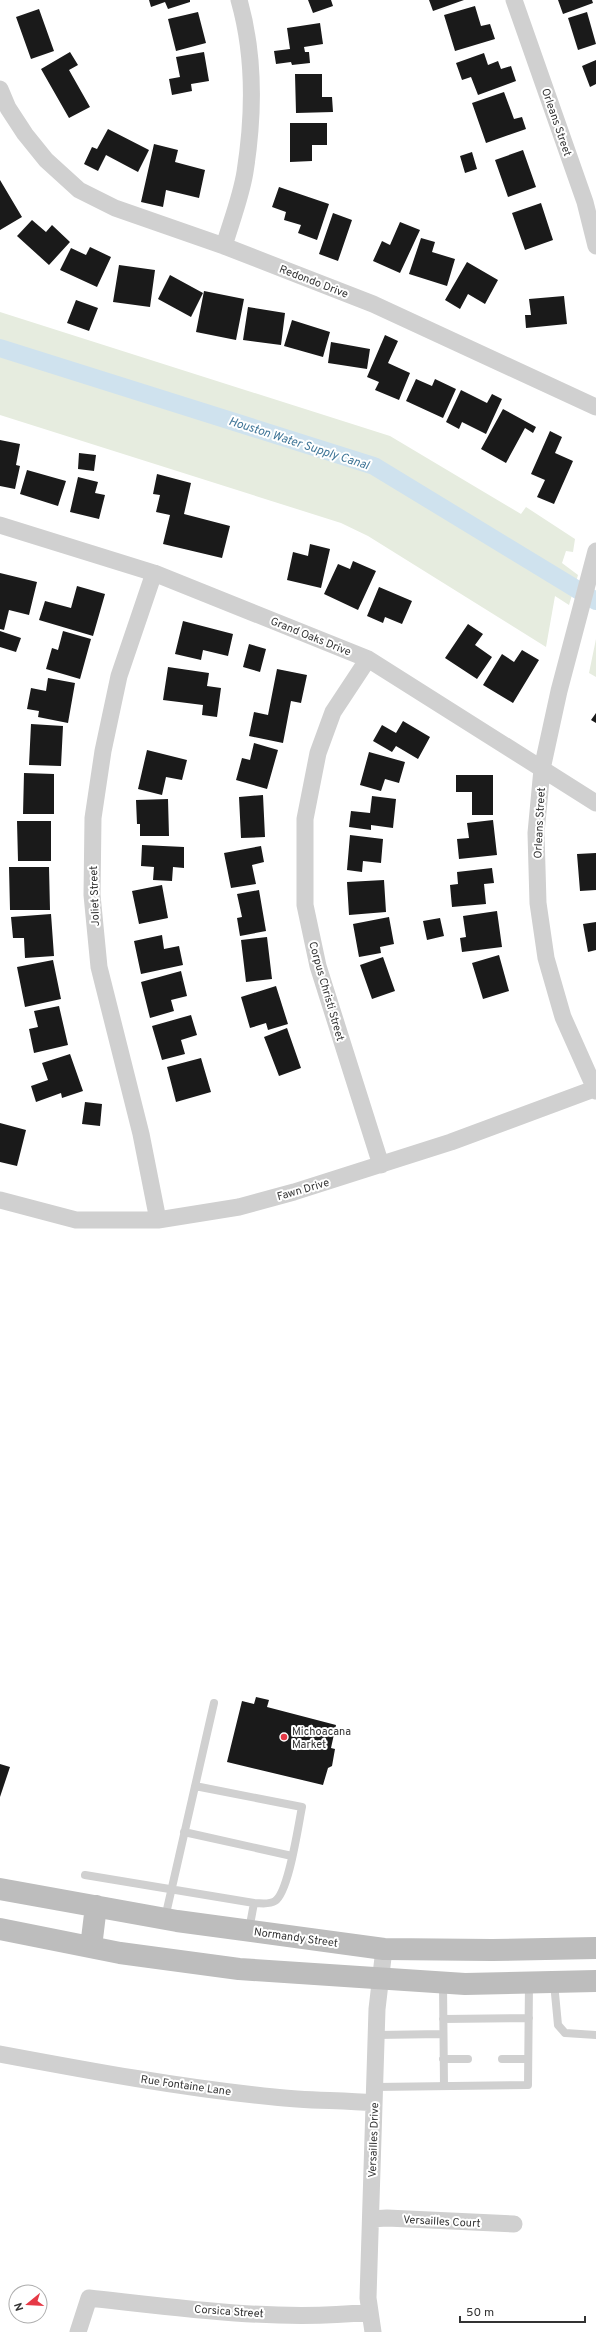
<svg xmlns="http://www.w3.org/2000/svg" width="596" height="2332" font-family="Overpass,sans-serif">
	<rect width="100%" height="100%" fill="#fff"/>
	<!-- green -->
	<path fill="#e6ecdf" d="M0,312L390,436L521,514L526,507L575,539L573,552L566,551L562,563L578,575L569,605L555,596L546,647L368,536L341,523L0,415Z
		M596,639V677L589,673Z"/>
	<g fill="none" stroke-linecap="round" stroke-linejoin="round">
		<!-- canal -->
		<path stroke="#cfe2ee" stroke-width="18" d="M0,348L374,466L596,601"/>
	</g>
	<!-- building -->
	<path fill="#1a1a1a" d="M149,0H190V2L168,9L165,2L151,7Z
		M308,0H331L333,6L313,13Z
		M429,0H464L433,11Z
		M558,0H592L593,3L563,14Z
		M475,6L481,26L490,24L495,39L455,51L444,15Z
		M39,9L54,51L31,59L16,17Z
		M198,12L206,43L176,51L168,19Z
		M587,12L596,44L578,50L568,18Z
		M320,23L323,44L304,47L305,52H309L310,63L292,65L291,62L276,64L274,51L290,49L287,28Z
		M70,52L78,65L69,70L90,107L69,118L41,69Z
		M204,52L209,81L191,84L192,91L172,95L169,79L180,77L176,57Z
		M484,53L488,65L498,61L501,69L511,66L516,81L478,95L471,77L462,80L456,63Z
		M596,60V84L590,87L582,66Z
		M295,74H322V97H332L333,112L296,113Z
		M504,92L514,119L522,117L526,129L486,143L472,103Z
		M290,123H327V145H312V161L290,162Z
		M108,129L149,150L138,172L106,155L98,171L84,164L92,147L97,149Z
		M154,144L178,150L175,162L205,170L199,198L166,190L163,207L141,202Z
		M523,150L536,187L508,197L495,160Z
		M472,152L477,169L465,173L460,156Z
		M0,180L22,217L0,230Z
		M279,187L329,204L317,240L298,233L301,225L284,220L286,212L272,207Z
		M541,203L553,240L525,250L512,213Z
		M333,213L352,220L338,261L319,254Z
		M32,220L46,232L52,225L70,242L49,265L17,236Z
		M400,222L420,230L400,273L373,261L382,241L390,245Z
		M421,238L435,242L432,252L455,259L447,286L409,274Z
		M90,247L111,257L97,287L60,270L71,248L86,255Z
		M467,262L498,280L485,304L468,294L460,309L445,300Z
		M119,265L155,270L150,307L113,302Z
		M170,275L203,293L191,317L158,299Z
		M204,291L244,299L236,340L196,332Z
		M564,296L567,324L526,328L525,315H531L529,299Z
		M76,300L98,308L89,331L67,323Z
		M248,307L285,313L281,345L243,340Z
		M292,320L330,332L323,357L284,346Z
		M385,335L398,341L388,363L410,373L399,400L375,390L379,382L367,377Z
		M331,342L370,349L367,369L328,363Z
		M416,379L432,386L435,379L456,389L443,418L406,401Z
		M461,390L487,403L492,394L502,399L486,434L462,422L459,429L446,422Z
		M503,409L536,427L533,433L525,428L506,463L481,449Z
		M550,431L562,437L555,453L573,461L554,504L537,497L545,480L531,474Z
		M0,440L20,444L16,465L20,466L15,489L0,486Z
		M79,453L96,455L94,471L78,469Z
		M27,470L66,481L58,506L20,494Z
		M157,474L191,483L184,514L230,526L222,558L163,544L170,515L156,512L160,495L153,494Z
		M78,477L98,482L95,493L105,495L99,519L70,512Z
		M310,544L330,549L321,588L287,580L293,552L308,556Z
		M353,561L376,571L358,610L324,594L338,564L350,569Z
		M0,573L37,582L29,615L9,610L4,630L0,629Z
		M77,586L105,594L93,636L39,620L45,601L71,608Z
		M379,587L412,601L402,624L385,617L383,623L367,616Z
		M183,621L233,634L228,656L203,650L201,660L175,654Z
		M468,624L483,634L475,645L492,657L477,679L445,658Z
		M0,631L21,638L16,652L0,647Z
		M63,631L91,639L80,679L46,669L52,648L58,650Z
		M249,644L266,649L260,672L243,667Z
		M522,650L539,660L513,703L483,685L502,654L514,662Z
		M168,667L209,673L207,686L221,688L217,717L202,715L203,705L163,700Z
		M277,669L307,675L301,703L291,701L283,743L249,736L254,712L268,715Z
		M48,678L75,683L68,723L38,717L39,711L27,709L31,688L46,691Z
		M596,713V723L591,720Z
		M403,721L430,737L418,759L396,746L392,752L373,741L382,725L396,733Z
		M31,724L63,726L61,766L29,765Z
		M254,743L278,750L267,789L236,780L242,758L250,760Z
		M147,750L187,760L182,780L166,777L162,795L138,789Z
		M369,752L405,762L399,783L385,779L381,791L360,785Z
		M24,773L54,774V814H23Z
		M456,775H493V815H472V792H456Z
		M263,795L265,837L241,838L239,797Z
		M372,796L396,799L393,828L371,825V830L349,827L351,811L370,813Z
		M168,799L169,836H140V824H137L136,800Z
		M493,820L497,855L459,859L457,839L469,838L467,823Z
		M17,821H51V861H18Z
		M350,835L383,839L381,863L363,861L362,872L347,870Z
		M142,845L184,847V868L173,867L172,881L153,880L154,867L141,866Z
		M261,846L264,862L252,865L256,884L231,888L224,853Z
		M596,853V890L580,891L577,854Z
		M9,867H49L50,910H10Z
		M492,868L494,883L484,884L486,904L452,907L450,885L458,884L457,872Z
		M384,880L386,912L349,915L347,882Z
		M162,885L168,918L139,924L132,891Z
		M259,890L266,931L240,936L237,918L242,917L237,894Z
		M497,911L502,947L462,952L460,938L466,937L463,916Z
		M51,914L54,956L25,958L24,938H13L11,917Z
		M389,917L394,944L380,947L381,953L359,957L353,924Z
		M440,918L444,936L427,940L423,921Z
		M596,922V950L588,952L583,924Z
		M162,935L164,949L179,946L183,965L141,974L134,941Z
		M267,937L272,979L246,982L241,940Z
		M499,955L509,991L483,999L472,963Z
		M383,957L395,991L372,999L360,965Z
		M53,960L61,999L25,1007L17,967Z
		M181,971L187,996L171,1000L174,1011L150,1018L141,982Z
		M276,986L288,1024L268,1030L266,1023L250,1028L241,997Z
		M59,1006L68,1045L34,1053L29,1029L38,1027L34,1011Z
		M191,1015L197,1035L181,1040L185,1054L162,1060L152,1026Z
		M287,1028L301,1068L279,1076L264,1037Z
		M70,1054L83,1091L62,1098L61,1093L36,1102L31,1086L48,1080L42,1063Z
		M201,1058L211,1092L176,1102L167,1067Z
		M85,1102L102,1104L100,1126L82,1124Z
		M0,1123L26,1130L17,1166L0,1162Z
		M256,1697L269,1700L267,1707L336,1725L331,1748L335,1749L332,1766L328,1768L323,1785L227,1762L242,1701L254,1704Z
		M0,1764L10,1767L0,1797Z"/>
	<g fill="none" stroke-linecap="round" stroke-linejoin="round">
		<!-- service -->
		<path stroke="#d0d0d0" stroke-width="8" d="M195,1786L302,1807C298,1826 289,1892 275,1901C269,1905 261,1903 254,1903
			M184,1832L292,1856
			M85,1875L254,1903L249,1930
			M165,1918L214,1703
			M443,1983L444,2086
			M554,1983L558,2025L565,2033L596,2035
			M443,2019L529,2018
			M376,2035L443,2034
			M443,2059H468
			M502,2059H528
			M375,2087L528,2085L529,1983"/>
		<!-- minor -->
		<path stroke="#d0d0d0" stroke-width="17" d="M514,0L585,202L596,246
			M0,89L8,108L25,134L46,160L79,190L115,208L224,246L373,304L596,407
			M224,246C231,222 241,197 245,172C254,115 255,56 239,0
			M0,525L154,573L368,659L596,803
			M596,551L559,691L542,769L536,833L538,903L546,958L563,1017L596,1091
			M154,573L119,676L103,751L93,818L92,895L99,967L141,1134L158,1220
			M368,659L333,712L318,753L305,819V905L318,966L381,1165
			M0,1200L76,1220H158L239,1207L294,1192L451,1142L594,1089
			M0,2054C91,2071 182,2088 274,2097C307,2101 341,2100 374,2103
			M371,2219L387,2218L514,2224
			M78,2332L89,2298C180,2308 278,2322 369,2312
			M373,2332L368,2298L377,2009L384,1949"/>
		<!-- secondary -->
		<path stroke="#bdbdbd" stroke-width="22" d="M0,1889L177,1921L384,1949L492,1950L596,1948
			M0,1929L120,1953L239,1969L465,1984L596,1981
			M91,1947L96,1906"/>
	</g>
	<!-- markers -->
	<circle fill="#e63946" stroke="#fff" stroke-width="1.5" cx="284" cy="1737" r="4"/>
	<g text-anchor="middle" stroke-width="4" stroke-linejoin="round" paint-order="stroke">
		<!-- street labels -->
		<g font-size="11" fill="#333" stroke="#fff">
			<text transform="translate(557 122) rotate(71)" y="4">Orleans Street</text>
			<text transform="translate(314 281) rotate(21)" y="4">Redondo Drive</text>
			<text transform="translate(311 636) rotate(22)" y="4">Grand Oaks Drive</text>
			<text transform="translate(539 823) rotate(-87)" y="4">Orleans Street</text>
			<text transform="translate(94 896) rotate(-92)" y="4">Joliet Street</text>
			<text transform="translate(327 991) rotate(74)" y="4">Corpus Christi Street</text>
			<text transform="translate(303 1189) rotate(-16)" y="4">Fawn Drive</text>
			<text transform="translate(296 1937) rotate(8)" y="4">Normandy Street</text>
			<text transform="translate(186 2085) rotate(8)" y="4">Rue Fontaine Lane</text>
			<text transform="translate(373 2140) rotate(-88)" y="4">Versailles Drive</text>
			<text transform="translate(442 2221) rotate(3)" y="4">Versailles Court</text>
			<text transform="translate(229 2311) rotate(4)" y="4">Corsica Street</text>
		</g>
		<!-- poi labels -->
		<g font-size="11" fill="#333" stroke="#fff" text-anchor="start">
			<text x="292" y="1735">Michoacana<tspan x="292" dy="13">Market</tspan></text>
		</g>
		<!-- water labels -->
		<g font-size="12" font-style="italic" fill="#3f7597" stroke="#fff">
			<text transform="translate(299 443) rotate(18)" y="4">Houston Water Supply Canal</text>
		</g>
	</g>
	<!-- north arrow -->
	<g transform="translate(28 2304) rotate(252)"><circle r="19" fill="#ffffff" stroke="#adadad"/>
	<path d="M0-3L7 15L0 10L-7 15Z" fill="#e63946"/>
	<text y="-6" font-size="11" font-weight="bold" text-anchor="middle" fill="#333333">N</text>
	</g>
	<!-- scale -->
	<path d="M460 2316v6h125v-6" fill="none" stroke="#333333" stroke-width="2"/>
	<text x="466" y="2316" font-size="12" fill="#333333" stroke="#ffffff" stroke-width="3" paint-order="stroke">50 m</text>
</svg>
